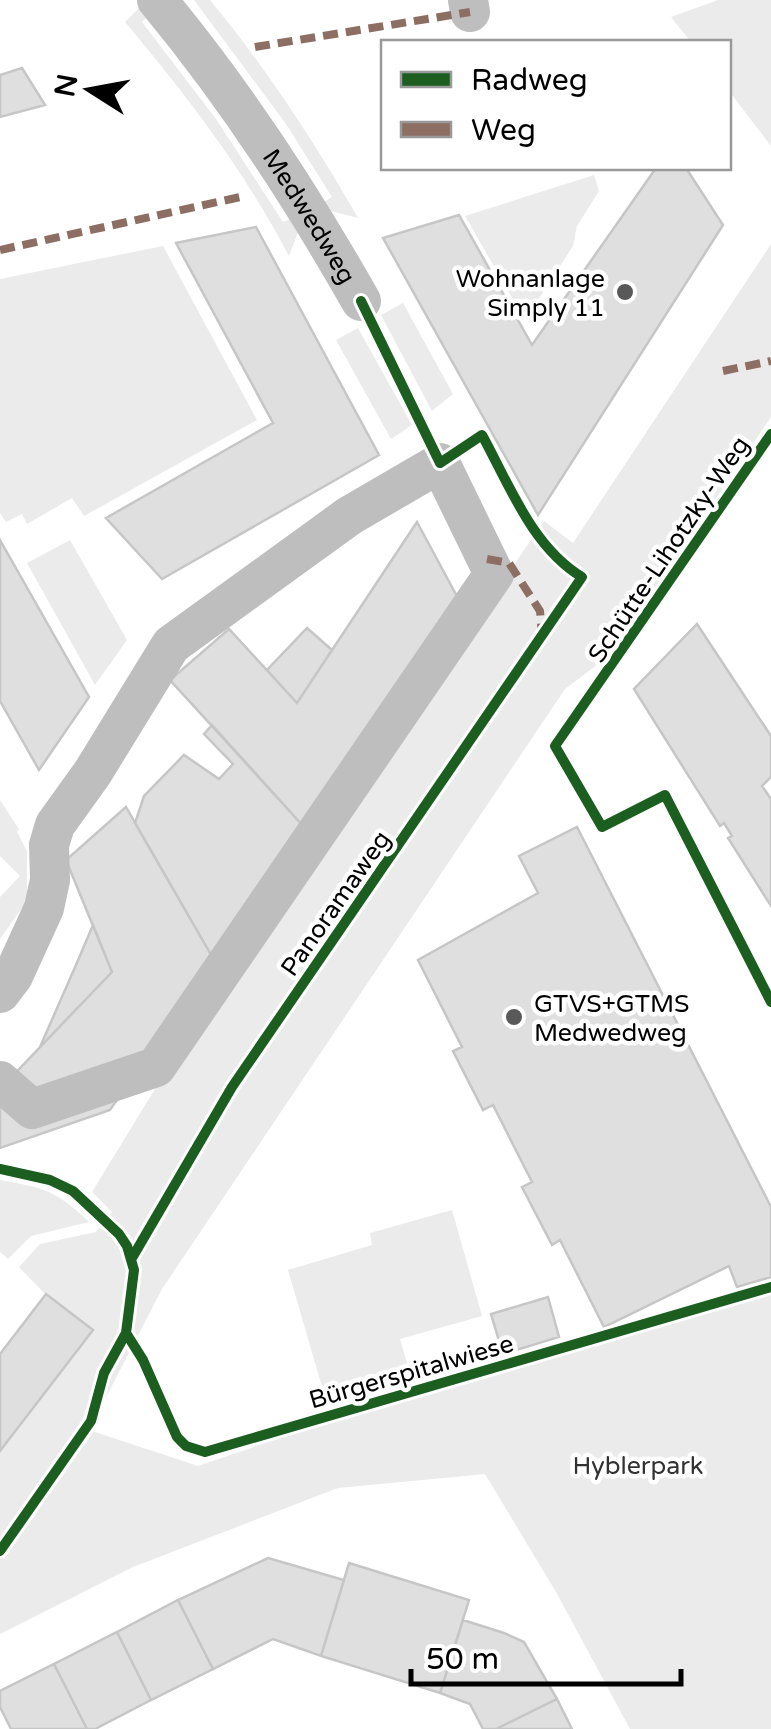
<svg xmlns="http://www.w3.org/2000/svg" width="771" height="1729" font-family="'Varela Round',sans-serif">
	<rect width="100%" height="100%" fill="#fff"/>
	<!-- green -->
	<path fill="#ebebeb" d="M194,0H210C266,68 314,141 358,218L327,210L324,202L332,197L286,124Z
		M718,0H771V146L729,91L728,42H691L671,17Z
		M140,7L150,14L142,22L216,119L283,222L295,217L300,227L289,256C244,170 187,96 125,22Z
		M594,175L599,191L577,226L573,246L525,320L465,216Z
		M771,244V417L609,656L565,689L162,1289L89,1430L198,1466L432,1386L771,1287V1729H630L556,1592L485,1474L338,1488L133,1567L0,1634V1355L46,1295L19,1267L40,1244L96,1232L112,1212L92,1192L158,1084L544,521L573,543Z
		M163,246L257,420L84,516L72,498L27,524L22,514L6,522L0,513V279Z
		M403,303L453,394L432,411L381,315Z
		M358,328L412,425L391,439L336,340Z
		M70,540L127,640L95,685L27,563Z
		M0,800L19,829L17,832L27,851V901L0,939V897L20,876L0,856Z
		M0,1180C44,1188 56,1190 89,1222L31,1236L8,1259L0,1252Z
		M452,1210L482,1316L400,1339L410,1373L325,1397L288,1270L372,1245L370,1233Z"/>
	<!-- building -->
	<path fill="#dfdfdf" stroke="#c6c6c6" stroke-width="2.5" d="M22,68L45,105L0,117V75Z
		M656,168H686L723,225L538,515L383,238L459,215L532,345Z
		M256,227L379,455L162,579L106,518L273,423L176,243Z
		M417,522L460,602L305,828L170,680L229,629L297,703Z
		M0,540L89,697L39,770L0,701Z
		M697,624L771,736V777L762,786L771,799V906L728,838L732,836L724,823L720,826L634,689Z
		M307,628L332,650L297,703L267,670Z
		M212,725L305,828L214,960L135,823L144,796L184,755L219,779L233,764L204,734Z
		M126,807L214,960L110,1110L0,1148V1089L112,972L66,860Z
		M577,827L771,1207V1277L737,1287L729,1266L604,1327L560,1240L552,1245L522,1187L532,1182L493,1105L483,1110L453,1051L462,1047L418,960L538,893L519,856Z
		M93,925L112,972L40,1047L76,965Z
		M46,1294L93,1330L0,1451V1354Z
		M548,1297L559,1337L503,1354L491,1314Z
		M268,1558L344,1580L321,1656L273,1639L213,1669L178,1600Z
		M349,1563L469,1600L440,1693L321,1656Z
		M178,1600L213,1669L151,1700L117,1632Z
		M463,1620L504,1633L524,1642L557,1699L496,1729H483L470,1704L440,1693Z
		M117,1632L151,1700L95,1729H87L54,1664Z
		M54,1664L87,1729H11L0,1707V1691Z
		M557,1699L572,1729H496Z"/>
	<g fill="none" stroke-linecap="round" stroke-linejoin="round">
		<!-- minor -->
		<g stroke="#bebebe" stroke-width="40">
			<path id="s1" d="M157,0C235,94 301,195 361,301"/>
			<path d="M468,0L470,12"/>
			<path d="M0,993L13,976L44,908L50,880L49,845L55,825L93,772L171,645L349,516L440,463L494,574L156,1067L32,1109L0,1081"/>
		</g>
		<!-- quiet -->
		<path stroke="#8d6e63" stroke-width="8" stroke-dasharray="15 8" stroke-linecap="butt" d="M255,47L470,12
			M0,250L245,196
			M723,371L771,361
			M487,559L509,563L540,611L542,636"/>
		<!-- cycleway casing -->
		<g stroke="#fff" stroke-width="16">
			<path id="cycleway" d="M771,434L555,746L602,827L665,795L771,1002
				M0,1169L50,1180L73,1191L119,1234L127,1246L134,1270L126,1333L104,1373L91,1421L0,1551
				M132,1258L232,1087L582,577C532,547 509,484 482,435L440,463L361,301
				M126,1333L143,1360L177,1437L186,1446L205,1452L771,1287"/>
		</g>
		<!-- cycleway -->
		<use href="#cycleway" stroke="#1b5e20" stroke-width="10"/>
	</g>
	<!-- markers -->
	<g fill="#595959" stroke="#fff" stroke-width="4">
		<circle cx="625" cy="292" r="10"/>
		<circle cx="514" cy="1017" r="10"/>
	</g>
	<g text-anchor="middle" stroke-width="9" stroke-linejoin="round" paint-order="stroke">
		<!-- street labels -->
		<g font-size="25" fill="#000" stroke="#fff">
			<text dy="9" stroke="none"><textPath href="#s1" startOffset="265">Medwedweg</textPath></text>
			<text transform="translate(668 549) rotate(-56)" y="9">Schütte-Lihotzky-Weg</text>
			<text transform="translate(335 903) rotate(-55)" y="9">Panoramaweg</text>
			<text transform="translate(411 1371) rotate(-16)" y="9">Bürgerspitalwiese</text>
		</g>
		<!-- poi labels -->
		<g font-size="25" fill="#000" stroke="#fff" text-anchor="end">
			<text x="605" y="287">Wohnanlage<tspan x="605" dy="29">Simply 11</tspan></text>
			<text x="534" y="1012" text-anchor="start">GTVS+GTMS<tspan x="534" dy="29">Medwedweg</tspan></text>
		</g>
		<!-- park labels -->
		<g font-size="25" fill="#323232" stroke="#fff">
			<text x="638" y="1474">Hyblerpark</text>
		</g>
	</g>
	<!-- legend -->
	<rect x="381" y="40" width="350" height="130" fill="#ffffff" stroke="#999999" stroke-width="2.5"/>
	<rect x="401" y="72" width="50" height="15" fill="#1b5e20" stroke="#999999" stroke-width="2.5"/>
	<text x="471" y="90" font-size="30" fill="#000000">Radweg</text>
	<rect x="401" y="122" width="50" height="15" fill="#8d6e63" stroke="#999999" stroke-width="2.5"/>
	<text x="471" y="140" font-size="30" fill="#000000">Weg</text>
	<!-- north arrow -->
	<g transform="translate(90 90) rotate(281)" stroke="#ffffff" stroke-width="8" paint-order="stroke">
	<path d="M0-8L18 38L0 25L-18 38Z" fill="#000000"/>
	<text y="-15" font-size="28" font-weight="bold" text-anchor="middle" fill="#000000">N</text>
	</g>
	<!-- scale -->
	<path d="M411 1669v15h270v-15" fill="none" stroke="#000000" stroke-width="5"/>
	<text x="426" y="1669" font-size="30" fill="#000000" stroke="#ffffff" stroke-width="8" paint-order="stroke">50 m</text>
</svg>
